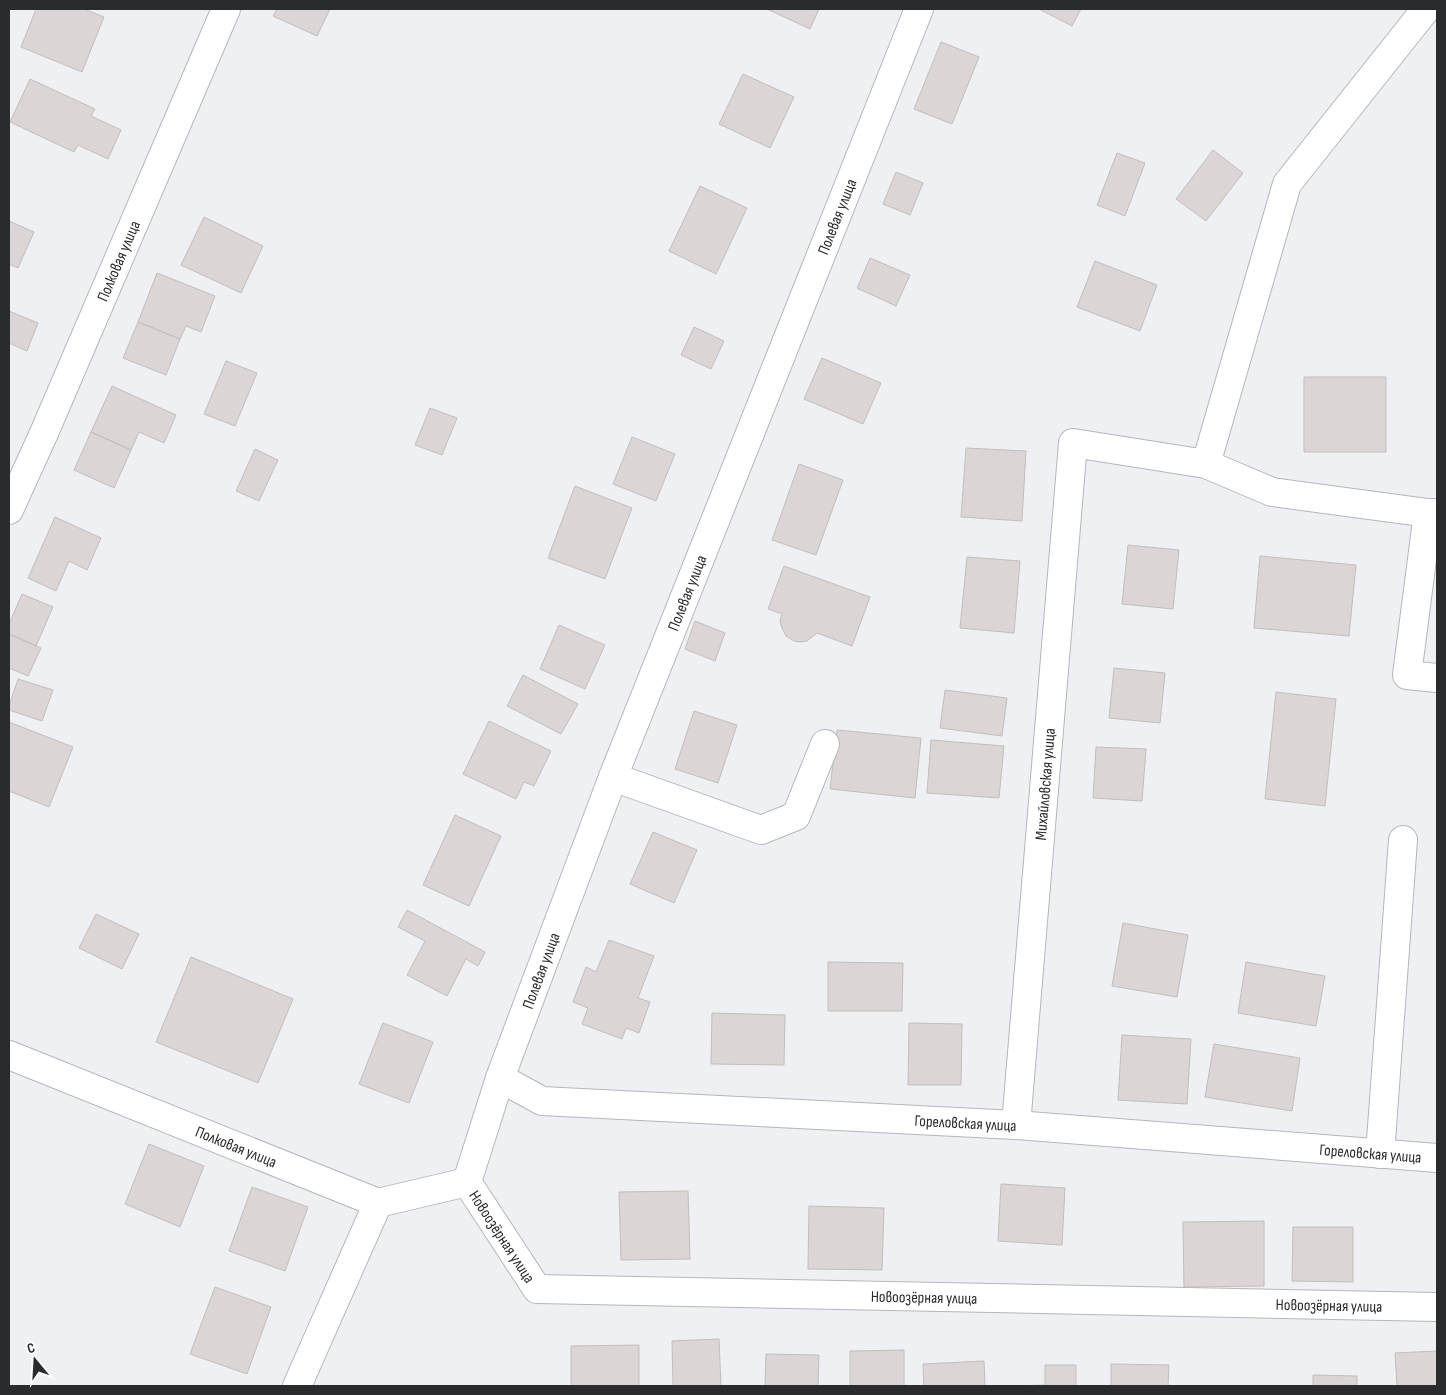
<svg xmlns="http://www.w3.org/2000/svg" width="1446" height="1395" font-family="'Sofia Sans Condensed',sans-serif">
	<rect width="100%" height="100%" fill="#eef0f4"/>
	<!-- building -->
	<path fill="#dbd6d5" stroke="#c2bebc" d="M36,9H84L104,17L82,72L21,47Z
		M277,9H330L317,36L273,16Z
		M767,9H819L810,29Z
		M1039,9H1081L1072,26Z
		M941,42L979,57L952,124L914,109Z
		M743,74L794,97L770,148L719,124Z
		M30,79L95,109L91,116L121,130L108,159L78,145L74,152L10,122Z
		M1213,150L1243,173L1206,221L1176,199Z
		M1117,153L1145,163L1125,216L1097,205Z
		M896,172L923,183L910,215L883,204Z
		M700,186L747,208L716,274L669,251Z
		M204,217L263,246L241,293L181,265Z
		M9,221L34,232L18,268L9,264Z
		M870,258L910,275L896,306L857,288Z
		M1095,261L1157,285L1140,331L1077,307Z
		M157,273L215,296L201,332L186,326L180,339L138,322Z
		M9,311L38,323L27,351L9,343Z
		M138,322L180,339L166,375L123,358Z
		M694,327L724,341L711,369L681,355Z
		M822,358L881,383L863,424L804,399Z
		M226,361L257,373L235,426L204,414Z
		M1304,377H1386V452H1304Z
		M112,386L176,415L164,443L139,432L131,450L91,432Z
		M430,408L457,418L442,455L415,445Z
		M91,432L131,450L114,488L74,470Z
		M632,437L675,454L656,501L613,484Z
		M966,448L1026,451L1022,521L961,517Z
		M255,449L278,460L259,501L236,491Z
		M799,464L843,480L816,555L772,540Z
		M575,486L632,508L605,579L548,558Z
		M55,517L101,538L87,570L69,561L56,591L28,578Z
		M1128,545L1179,550L1173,609L1122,604Z
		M1260,556L1356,565L1349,636L1254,628Z
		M967,557L1020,561L1014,633L960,628Z
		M784,566L870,597L852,646L817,633L807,641L800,642L794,641L786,636L782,628L780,621L782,614L768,609Z
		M22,594L53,607L36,646L9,634V624Z
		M695,621L725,633L715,661L685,649Z
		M559,625L605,645L585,689L540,669Z
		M9,634L41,648L28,676L9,668Z
		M1114,668L1165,673L1160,723L1109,718Z
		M523,675L578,704L561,734L507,706Z
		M18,679L53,690L42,721L9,710V706Z
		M945,690L1007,698L1002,736L940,728Z
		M1276,692L1336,699L1325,806L1265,799Z
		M694,711L737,725L718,783L675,769Z
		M489,721L551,751L534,786L524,782L516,799L463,774Z
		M9,722L73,747L49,807L9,791Z
		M837,730L921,738L915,798L830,789Z
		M931,740L1004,746L999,798L927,793Z
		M1096,747L1146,749L1142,801L1093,798Z
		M455,815L501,836L469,906L423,885Z
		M653,832L697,850L674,903L630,884Z
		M407,910L485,952L478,966L466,959L447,996L407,975L425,941L398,927Z
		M96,914L139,934L122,969L79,948Z
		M1123,923L1188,935L1177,997L1112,986Z
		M609,940L654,956L638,998L650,1002L639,1033L626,1028L622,1039L582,1024L588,1008L573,1002L586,967L596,972Z
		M191,957L293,999L258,1083L156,1042Z
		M828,962L903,963L902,1011H828Z
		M1246,962L1325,976L1316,1026L1238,1013Z
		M712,1013L785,1015L784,1065L711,1064Z
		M383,1023L433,1042L409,1103L359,1084Z
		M909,1023L962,1024L961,1085H908Z
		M1122,1035L1191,1039L1187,1104L1118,1100Z
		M1214,1044L1300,1058L1292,1111L1205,1097Z
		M149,1144L204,1166L180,1227L125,1204Z
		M1001,1184L1065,1188L1062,1245L998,1241Z
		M252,1187L308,1207L285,1271L229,1251Z
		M688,1191L690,1259L621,1260L619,1192Z
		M809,1206L884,1208L882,1270L808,1269Z
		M1264,1221V1286L1184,1287L1183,1222Z
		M1293,1227H1353V1282L1292,1281Z
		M215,1287L271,1307L247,1374L190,1354Z
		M719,1339L721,1386H673L672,1341Z
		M639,1345V1386H571V1346Z
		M904,1350V1386H850V1351Z
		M1437,1351V1386H1397L1395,1353Z
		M766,1354L819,1355L818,1386H765Z
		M984,1361L985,1386H924L923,1364Z
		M1111,1364L1169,1365L1168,1386H1111Z
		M1045,1365H1076V1386H1013L1045,1385Z
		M1313,1375L1357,1376V1386H1313Z"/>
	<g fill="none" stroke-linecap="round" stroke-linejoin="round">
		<!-- minor casing -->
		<g stroke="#b4b7ba" stroke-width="30">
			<g id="minor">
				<path d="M1206,464L1287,184L1426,9"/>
				<path id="s1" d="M9,510L44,433L226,9"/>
				<path d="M1428,513L1407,675L1437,678"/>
				<path d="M613,777L761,830L796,816L825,744"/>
				<path id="s2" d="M9,1055L378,1203L467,1182"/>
				<path id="s3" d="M500,1078L542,1101L1016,1125L1437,1158"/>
				<path id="s4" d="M1016,1125L1073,443L1206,464L1272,492L1428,513H1437"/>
				<path d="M1380,1154L1403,840"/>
				<path id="s5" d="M467,1182L500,1078L613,777L919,9"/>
				<path id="s6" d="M467,1182L537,1289L1437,1307"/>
				<path d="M297,1386L378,1203"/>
			</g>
		</g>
		<!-- minor -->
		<use href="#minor" stroke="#fff" stroke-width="28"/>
	</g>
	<g text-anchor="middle" stroke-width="4.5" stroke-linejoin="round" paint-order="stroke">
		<!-- street labels -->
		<g font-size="16" fill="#2a2b2c" stroke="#fcfdff">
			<text dy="6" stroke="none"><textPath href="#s5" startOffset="1034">Полевая улица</textPath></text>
			<text dy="6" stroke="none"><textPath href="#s1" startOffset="272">Полковая улица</textPath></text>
			<text dy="6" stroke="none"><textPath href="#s5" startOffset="629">Полевая улица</textPath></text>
			<text dy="6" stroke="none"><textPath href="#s4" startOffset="342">Михайловская улица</textPath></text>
			<text dy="6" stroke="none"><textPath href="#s5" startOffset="224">Полевая улица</textPath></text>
			<text dy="6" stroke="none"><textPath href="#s3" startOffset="472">Гореловская улица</textPath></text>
			<text dy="6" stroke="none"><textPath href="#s2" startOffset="245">Полковая улица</textPath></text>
			<text dy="6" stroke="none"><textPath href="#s3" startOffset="878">Гореловская улица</textPath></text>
			<text dy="6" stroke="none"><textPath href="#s6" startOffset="65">Новоозёрная улица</textPath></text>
			<text dy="6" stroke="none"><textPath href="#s6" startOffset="515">Новоозёрная улица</textPath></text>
			<text dy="6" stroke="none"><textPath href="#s6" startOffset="920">Новоозёрная улица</textPath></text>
		</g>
	</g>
	<!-- border -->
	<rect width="1446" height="1395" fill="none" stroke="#2a2b2c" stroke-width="20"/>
	<!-- north arrow -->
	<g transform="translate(35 1360) rotate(342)" stroke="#fcfdff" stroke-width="4" paint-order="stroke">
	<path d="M0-4L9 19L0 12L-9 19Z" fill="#2a2b2c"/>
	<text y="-8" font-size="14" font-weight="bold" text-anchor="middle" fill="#2a2b2c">С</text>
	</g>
</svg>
